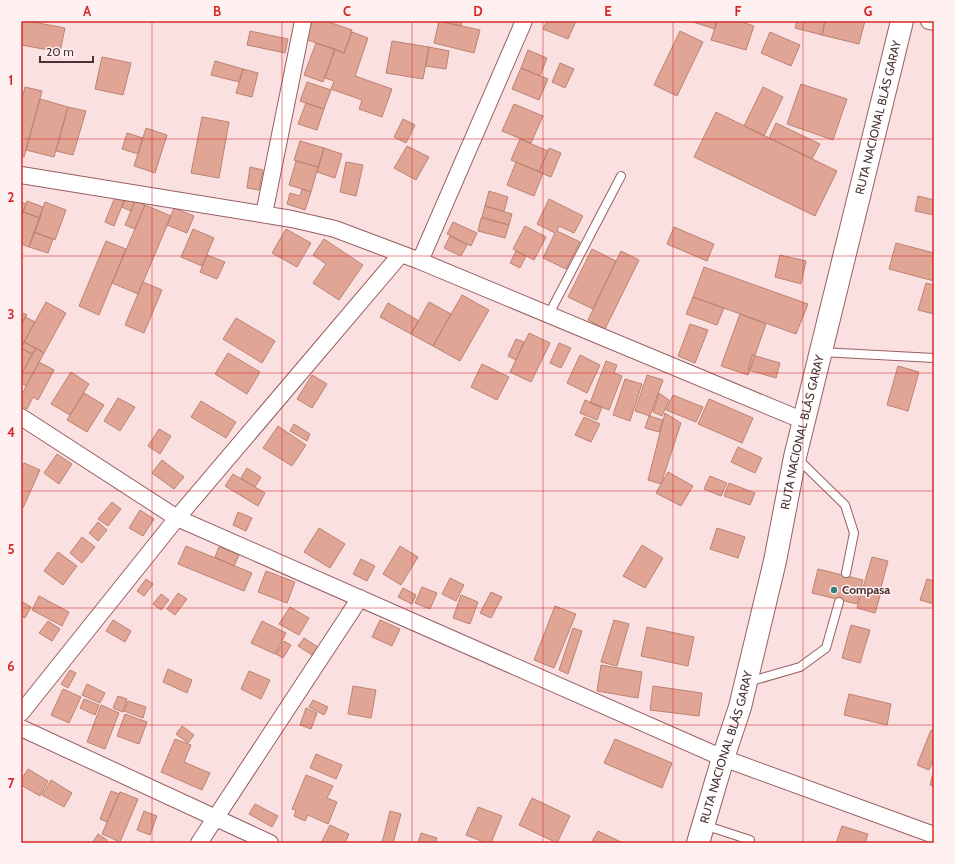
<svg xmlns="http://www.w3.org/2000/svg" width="955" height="864" font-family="Cabin,sans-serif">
	<rect width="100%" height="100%" fill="#fbe0e1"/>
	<!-- building -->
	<path fill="#e0a594" stroke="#bb8373" d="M22,21H28L65,28L60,52L21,45Z
		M309,21H326L352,30L344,53L302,38Z
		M438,21H462L461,26Z
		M439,21L480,30L474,53L434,43Z
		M547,21H576L568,39L543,29Z
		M690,21H717L715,29Z
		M717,21H739L754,26L746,50L711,40Z
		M797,21H825L822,35L795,28Z
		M825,21H865L859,44L822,35Z
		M250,31L288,39L285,53L247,45Z
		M680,31L703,42L677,96L654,85Z
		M352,32L368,38L355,76L392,89L382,117L359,109L362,100L331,89L334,81L325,78L335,49L344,53Z
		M770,32L800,45L791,66L761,53Z
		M392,41L429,47L423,79L386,73Z
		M316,43L335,49L323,82L304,75Z
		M429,47L449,51L446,69L426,66Z
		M528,50L547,58L540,76L521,68Z
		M102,57L131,63L123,95L95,89Z
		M215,61L243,69L239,82L211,75Z
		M560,63L574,69L565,88L552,82Z
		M521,68L548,79L539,100L512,89Z
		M243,69L258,73L252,97L236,93Z
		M307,82L331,90L324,109L300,101Z
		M801,84L847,99L833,140L787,124Z
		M25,87L42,91L24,157L21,156V102Z
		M763,87L783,97L764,136L744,126Z
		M40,99L68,107L54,157L26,150Z
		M306,103L324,109L317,130L298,124Z
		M514,104L543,116L531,143L502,131Z
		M68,107L86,111L73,155L56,151Z
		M716,112L837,171L815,216L694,157Z
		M202,117L229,122L219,178L191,173Z
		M403,119L415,125L406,143L394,137Z
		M776,123L820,144L812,159L769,138Z
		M146,128L167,135L155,173L134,166Z
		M127,133L143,138L138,154L122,149Z
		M520,139L548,151L539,172L511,160Z
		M300,141L324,148L318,167L294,160Z
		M407,146L429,157L416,180L394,168Z
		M324,148L342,154L335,178L317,172Z
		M549,148L561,153L551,177L539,172Z
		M296,161L318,167L311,192L289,185Z
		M346,162L363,165L356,196L340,192Z
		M516,162L543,173L534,196L507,185Z
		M250,167L263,170L259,190L247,188Z
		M302,189L311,192L305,210L287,204L290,193L300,196Z
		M489,191L508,197L504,211L485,206Z
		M918,196L934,200V215L915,211Z
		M115,197L124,201L114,226L105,222Z
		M126,197L135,201L131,211L122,207Z
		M549,199L583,216L574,233L559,226L557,231L580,242L566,269L543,258L555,233L537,224Z
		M27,201L43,207L40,218L23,212Z
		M135,201L145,205L135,229L125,225Z
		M21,202L26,204L21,218Z
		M45,202L66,210L55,240L34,232Z
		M145,205L171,216L138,294L112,283Z
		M485,206L512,214L509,225L482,217Z
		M174,208L194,216L187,233L167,225Z
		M23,212L40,218L29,247L21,244V218Z
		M481,218L509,225L505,238L478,231Z
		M453,222L477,233L471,246L447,234Z
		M525,226L546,237L534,260L513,249Z
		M674,227L714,244L707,261L667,244Z
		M193,229L214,238L202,266L181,257Z
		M286,229L311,243L297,267L272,253Z
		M34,232L53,239L48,253L29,247Z
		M450,236L467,245L461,256L444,248Z
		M324,239L363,265L339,300L313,283L326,264L313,255Z
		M106,241L126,249L99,315L79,306Z
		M896,243L934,253V281L889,269Z
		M592,249L616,261L593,309L568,297Z
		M516,251L526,256L520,268L510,263Z
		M621,251L639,260L605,329L588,320Z
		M207,255L225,262L217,279L200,272Z
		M780,255L806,261L801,284L775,277Z
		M704,267L808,304L796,334L693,297Z
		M143,282L162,290L144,333L125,325Z
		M926,283L934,285V314L918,310Z
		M462,295L489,310L460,361L433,346Z
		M693,297L724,308L717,325L686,314Z
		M46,302L66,313L44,353L24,342Z
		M429,302L451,314L433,346L411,334Z
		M388,303L419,321L411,334L380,317Z
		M21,312L27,315L21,325Z
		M740,314L766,324L748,375L721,366Z
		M25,317L35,322L21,347V325Z
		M236,318L275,341L262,363L223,339Z
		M690,324L708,330L695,363L678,356Z
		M529,333L550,343L531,382L510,372Z
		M516,339L524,342L516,360L508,356Z
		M24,342L36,348L32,354L21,348Z
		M559,343L571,348L561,368L550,363Z
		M21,348L32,354L21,375Z
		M36,348L44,353L26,386L21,383V375Z
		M228,353L260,372L247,394L215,374Z
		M580,355L600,365L587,393L567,383Z
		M752,355L780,363L776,378L748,370Z
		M606,361L617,365L614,373L622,376L609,410L590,403Z
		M39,362L54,370L38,400L33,397L27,409L21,406V396Z
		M482,364L509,377L497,400L471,387Z
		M898,366L919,372L908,411L887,405Z
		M71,372L89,384L70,415L51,404Z
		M312,375L327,384L312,408L297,399Z
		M647,375L663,380L650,416L635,411Z
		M625,379L642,384L630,421L613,415Z
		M84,393L104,405L87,432L67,420Z
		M659,393L669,400L662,416L653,412Z
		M673,395L703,407L696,422L666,410Z
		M118,398L135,407L120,431L104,421Z
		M709,399L753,418L742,443L698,424Z
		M585,400L602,407L597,420L580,413Z
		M201,401L236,422L226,438L191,417Z
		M665,413L681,423L661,484L648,480Z
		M649,416L663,420L659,432L645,428Z
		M584,417L600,424L591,442L575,435Z
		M294,424L310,434L307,441L290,431Z
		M278,426L306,445L292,466L263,448Z
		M159,429L171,436L160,454L148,446Z
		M738,447L762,458L755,473L731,462Z
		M57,454L72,464L59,484L44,473Z
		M162,460L184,477L174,489L152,473Z
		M24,463L40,470L23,508L21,507V469Z
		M247,468L261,477L255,487L241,478Z
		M668,472L693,486L681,506L656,493Z
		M233,474L265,493L258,506L225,486Z
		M710,476L727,483L721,496L704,489Z
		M729,483L755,493L750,505L724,496Z
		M112,502L121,509L108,526L98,519Z
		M140,510L154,519L143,536L129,528Z
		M238,512L252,518L246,531L233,525Z
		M98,522L107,530L98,541L89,533Z
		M319,528L345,544L330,568L304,552Z
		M717,528L745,537L738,558L710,549Z
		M82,537L95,547L82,563L70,553Z
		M642,545L663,558L645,588L623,576Z
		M186,546L252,573L244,591L178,564Z
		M400,546L418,557L401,585L383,574Z
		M219,547L239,555L234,566L215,557Z
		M58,552L77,566L63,585L44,571Z
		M872,557L888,561L879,595L880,596L875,613L857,608Z
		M361,559L375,566L367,581L353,574Z
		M818,569L863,580L857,604L812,593Z
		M266,571L295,582L287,603L258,592Z
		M450,578L464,585L456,601L442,594Z
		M146,579L153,584L144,596L137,591Z
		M927,579L934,581V604L920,600Z
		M422,587L437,593L430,609L415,603Z
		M403,588L416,595L412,604L398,597Z
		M491,592L502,597L491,618L480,613Z
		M178,593L187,599L175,615L167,609Z
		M161,594L169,600L161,610L153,604Z
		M461,595L478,602L470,624L453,618Z
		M39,596L69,612L62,626L32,610Z
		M21,601L31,607L25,618L21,616Z
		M555,606L576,614L554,668L534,660Z
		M290,607L309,618L299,635L279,624Z
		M113,620L131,631L125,642L106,631Z
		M380,620L400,629L392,646L372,637Z
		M614,620L629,624L617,666L601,662Z
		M48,621L60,629L52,641L39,633Z
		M262,621L286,633L275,654L251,643Z
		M851,625L870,630L860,663L842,658Z
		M647,627L694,637L688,666L641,656Z
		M573,628L582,631L568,674L559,670Z
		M304,638L318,647L312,655L298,646Z
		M284,641L291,645L283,658L276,654Z
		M601,665L642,672L638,698L597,691Z
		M168,669L192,680L187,693L163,682Z
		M70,670L76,673L68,688L61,684Z
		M249,671L270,680L261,699L241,689Z
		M87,684L105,693L100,703L82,695Z
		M353,686L376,690L371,718L348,714Z
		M653,686L702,693L699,716L650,710Z
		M63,689L81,697L69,723L51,715Z
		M849,694L891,704L887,725L844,715Z
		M118,696L127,699L123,712L113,708Z
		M84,699L99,705L95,715L80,708Z
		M313,700L328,707L324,715L309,707Z
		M128,701L146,707L143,718L124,711Z
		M101,705L119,713L105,749L87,742Z
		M306,708L317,713L311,729L300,725Z
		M125,714L147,722L139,744L117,736Z
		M182,726L194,735L188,743L176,734Z
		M931,730L934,731V759L929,770L917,765Z
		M175,739L191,745L184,762L210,773L202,790L161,772Z
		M615,739L672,763L662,788L604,763Z
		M316,754L342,765L336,779L310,768Z
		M28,769L48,781L40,796L21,785V780Z
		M933,773H934V786L930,785Z
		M306,775L333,786L327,798L337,802L328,824L308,815L305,821L294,816L296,810L292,809Z
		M51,780L72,793L64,807L42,795Z
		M111,791L119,794L107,822L100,819Z
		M120,792L138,799L120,842L102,834Z
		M532,798L570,816L557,843L519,825Z
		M255,804L278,816L272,827L249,814Z
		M478,807L502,816L491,843H486L466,835Z
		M144,811L157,816L150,835L137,830Z
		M390,811L401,814L393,843H382Z
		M330,825L349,834L345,843H321Z
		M842,826L868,834L865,843H836Z
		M598,831L623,843H591Z
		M421,833L437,838L435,843H418Z
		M98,834L107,840L106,843H92Z"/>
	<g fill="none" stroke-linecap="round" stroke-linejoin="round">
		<!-- lane casing -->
		<g stroke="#985f62" stroke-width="10">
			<path id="lane" d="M549,314L621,176
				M821,352L934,358
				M797,458L845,505L854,533L846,573
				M748,682L800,667L826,648L839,602
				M704,825L750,840L748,843"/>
		</g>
		<!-- street casing -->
		<g stroke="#985f62" stroke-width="18">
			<path id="street" d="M929,21L934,22
				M21,175L292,219L335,229L420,261L804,421
				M264,214L303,21
				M420,261L524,21
				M21,417L177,518L723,758L934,835
				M21,713L177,518L401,254
				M21,728L270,843
				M199,843L360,598"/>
		</g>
		<!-- highway casing -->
		<g stroke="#985f62" stroke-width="24">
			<g id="highway">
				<path id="s1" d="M698,843L723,758L740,707L775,561L795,457L902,21"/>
			</g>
		</g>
		<!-- lane -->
		<use href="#lane" stroke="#fff" stroke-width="8"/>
		<!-- street -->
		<use href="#street" stroke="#fff" stroke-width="16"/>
		<!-- highway -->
		<use href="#highway" stroke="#fff" stroke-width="22"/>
	</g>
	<!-- grid -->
	<path fill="none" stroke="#d62828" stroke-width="1" stroke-opacity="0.55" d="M152,21V843M282,21V843M412,21V843M543,21V843M673,21V843M803,21V843M21,139H934M21,256H934M21,373H934M21,491H934M21,608H934M21,725H934"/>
	<!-- markers -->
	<circle fill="#378081" stroke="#fff1f1" stroke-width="1.5" cx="834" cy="590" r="4"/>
	<g text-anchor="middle" stroke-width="3" stroke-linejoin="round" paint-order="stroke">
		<!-- street labels -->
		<g font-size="12" fill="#4b3233" stroke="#fff1f1">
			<text dy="4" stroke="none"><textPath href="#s1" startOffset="748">RUTA NACIONAL BLÁS GARAY</textPath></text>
			<text dy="4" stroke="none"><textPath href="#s1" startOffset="424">RUTA NACIONAL BLÁS GARAY</textPath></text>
			<text dy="4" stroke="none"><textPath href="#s1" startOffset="100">RUTA NACIONAL BLÁS GARAY</textPath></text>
		</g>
		<!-- poi labels -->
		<g font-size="12" font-weight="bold" fill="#4b3233" stroke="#fff1f1" text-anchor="start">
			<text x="842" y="594">Compasa</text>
		</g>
	</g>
	<!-- border -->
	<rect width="955" height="864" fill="none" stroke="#fff1f1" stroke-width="44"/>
	<!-- scale -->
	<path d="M40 56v6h53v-6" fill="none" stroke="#4b3233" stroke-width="2"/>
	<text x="46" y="56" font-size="12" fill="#4b3233" stroke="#fff1f1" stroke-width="3" paint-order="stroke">20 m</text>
	<rect x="22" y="22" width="911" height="820" fill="none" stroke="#d62828" stroke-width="1.5"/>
	<g font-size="13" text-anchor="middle" font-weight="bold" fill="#d62828">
		<text x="87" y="16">A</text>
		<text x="217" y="16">B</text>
		<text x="347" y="16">C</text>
		<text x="478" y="16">D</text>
		<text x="608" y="16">E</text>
		<text x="738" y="16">F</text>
		<text x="868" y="16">G</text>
		<text x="11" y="85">1</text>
		<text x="11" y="202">2</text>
		<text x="11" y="319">3</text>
		<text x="11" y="437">4</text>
		<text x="11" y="554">5</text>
		<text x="11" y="671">6</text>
		<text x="11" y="788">7</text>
	</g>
</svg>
